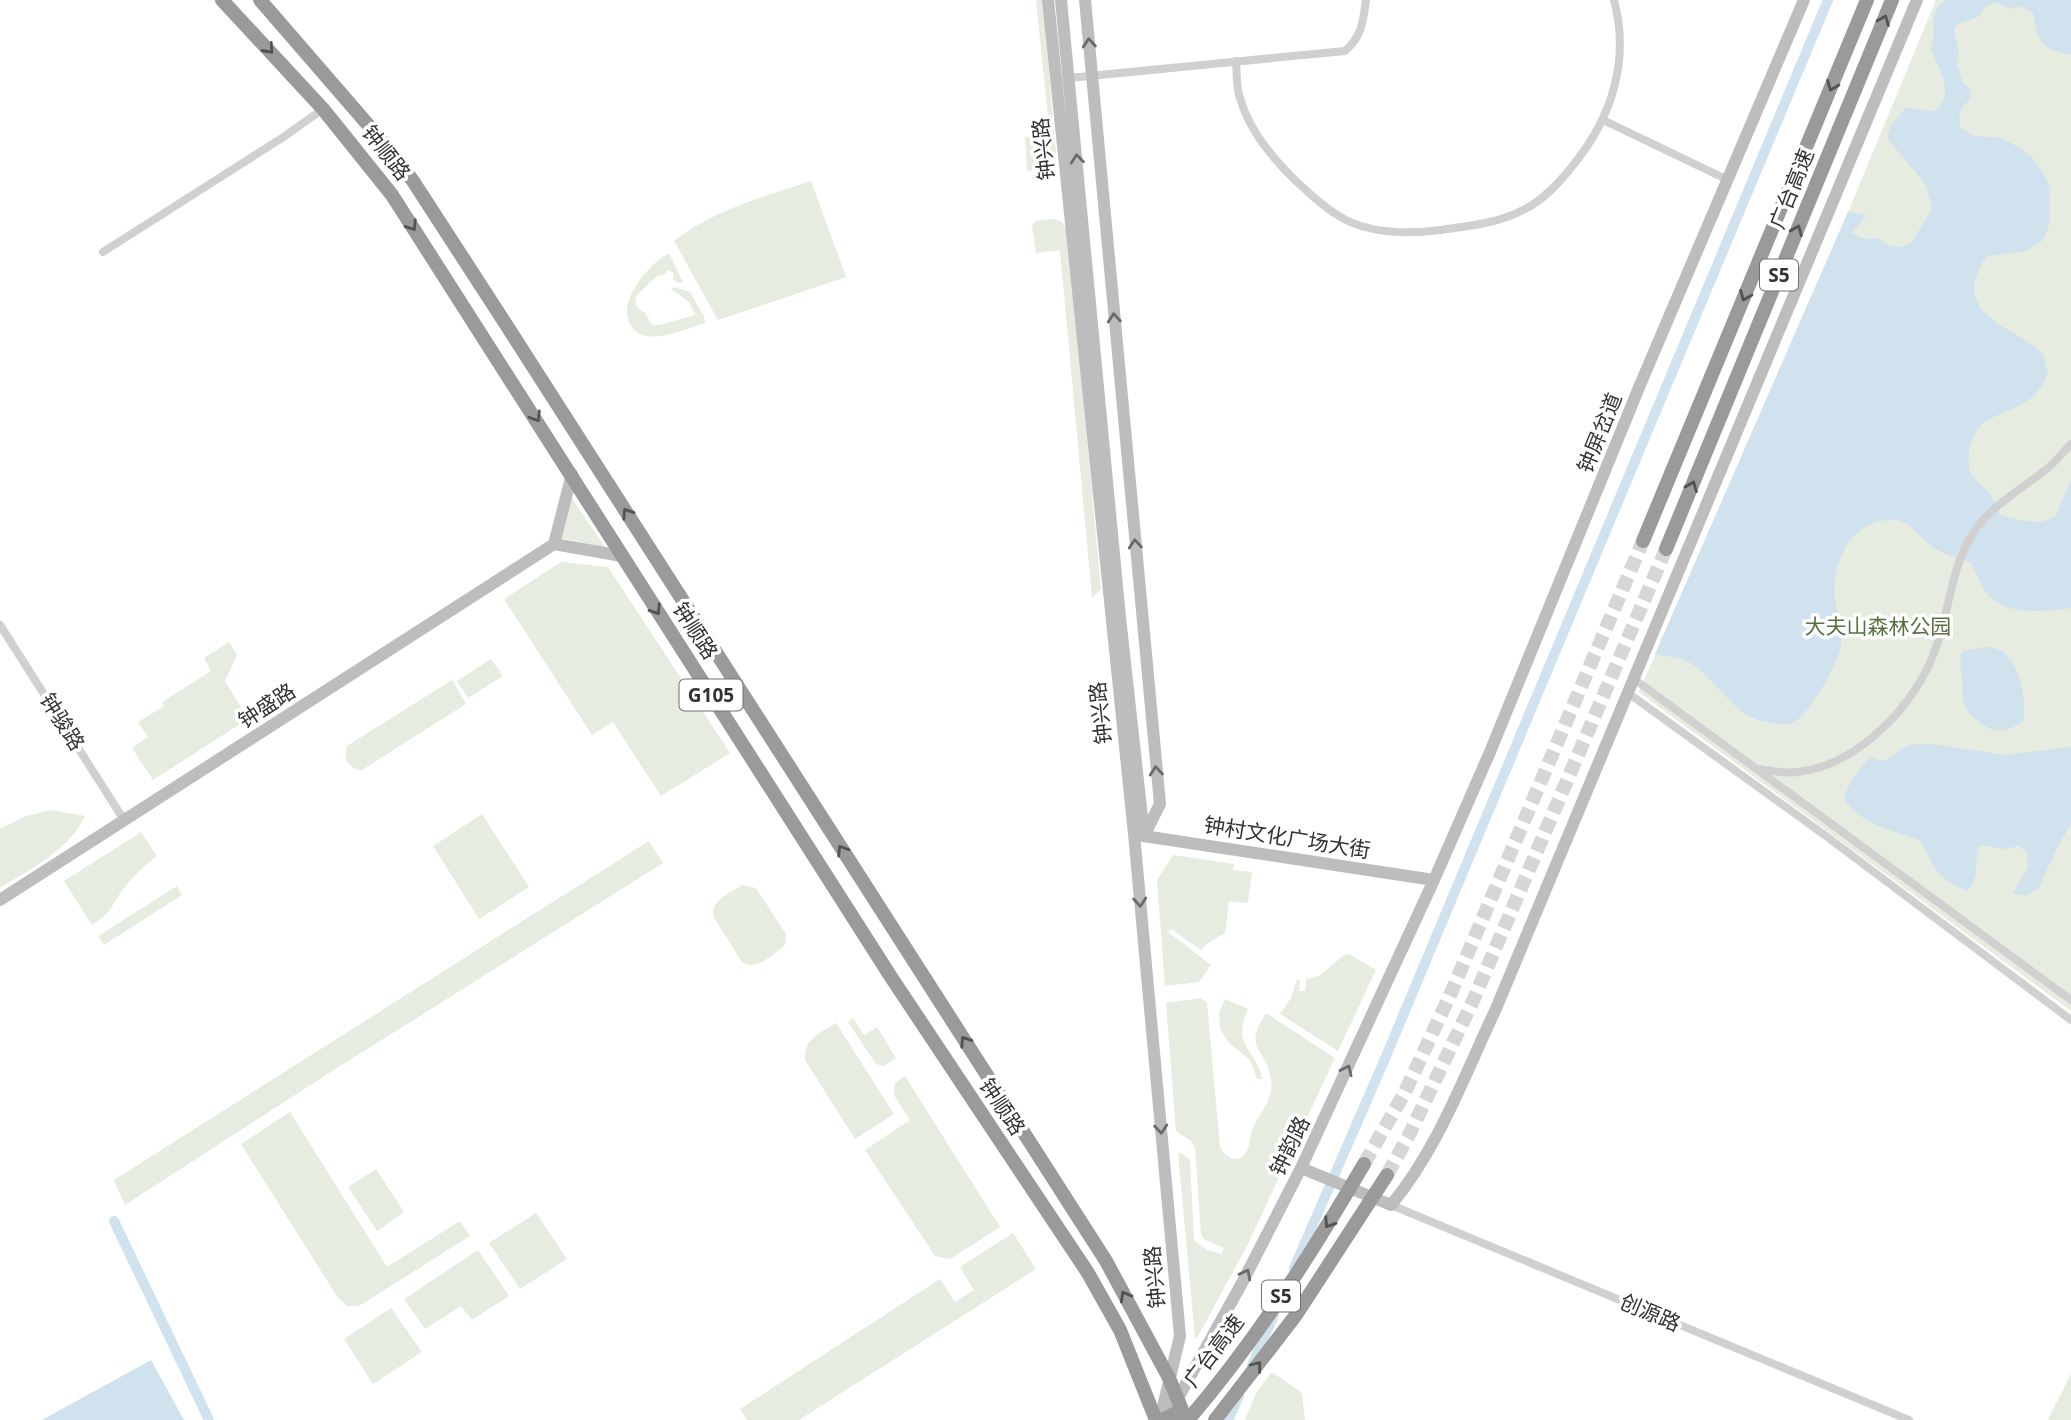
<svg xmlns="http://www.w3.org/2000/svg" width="2071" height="1420" font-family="'Noto Sans','Noto Sans SC',sans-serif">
	<rect width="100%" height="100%" fill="#fff"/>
	<!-- green -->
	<path fill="#e6ecdf" d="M1036,0H1043L1056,154L1049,167L1027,171L1025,137L1050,136Z
		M1936,0H2071V1011L1639,692L1848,212Z
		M811,181L846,277L718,320L674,241C714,209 764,197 811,181Z
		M1053,219L1062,222L1068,233L1101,589L1092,598L1060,250L1036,253L1032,226L1035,221Z
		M669,253L683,282L679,283L673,279L674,273L668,270L665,274L657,276L636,296V306L645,313L652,325H660L695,315L689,302L671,289L674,287L690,292L704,316L705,323C688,328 665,339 647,336C639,335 633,330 630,324C617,301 650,263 669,253Z
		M571,497L605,547L561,538Z
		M561,562L608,567L730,753L661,796L613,722L592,735L504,599Z
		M229,642L237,655L225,681L248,719L153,780L132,748L148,737L138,722L164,706L162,702L211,671L204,658Z
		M491,659L503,676L468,698L457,681Z
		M452,680L466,704L362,770C353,769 349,766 345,758L347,746Z
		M51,810L85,816C68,851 32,868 0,888V829L26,816Z
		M482,814L529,887L479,919L433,846Z
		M141,832L157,856C143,867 131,878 121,892C109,910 111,913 92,925L64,881Z
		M649,841L663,863L326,1075L125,1205L114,1180Z
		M1173,855L1234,864L1233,870L1252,872L1248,903L1229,901L1225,933L1208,943L1201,950L1171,929L1168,932L1211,965L1199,982L1165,986L1157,880Z
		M742,885L756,888L786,934L785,945C773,954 756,972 742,962L713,916C712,899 729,894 742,885Z
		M177,886L182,895L104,945L98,936Z
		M1349,954L1376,970L1338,1051L1280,1014L1291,998L1297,980H1300L1299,991H1305L1306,979L1319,976L1344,955Z
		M1201,998L1207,1003L1220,1147C1224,1155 1229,1159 1238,1159C1251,1153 1248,1143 1252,1131C1258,1114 1275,1099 1271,1079C1266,1047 1242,1050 1266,1013L1335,1058L1247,1246L1197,1338H1195L1178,1153L1183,1154L1190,1160L1194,1240L1207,1250L1222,1254L1224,1248L1205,1240L1201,1235L1195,1148L1191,1141L1176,1131L1166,1003Z
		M1225,999L1248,1009C1232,1045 1253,1047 1263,1079H1257L1250,1060L1229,1043L1220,1029L1219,1013Z
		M853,1018L864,1035L877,1027L896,1058L884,1066L876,1064L848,1022Z
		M836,1023L894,1114L855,1139L805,1060C803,1039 820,1033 836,1023Z
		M905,1076L1000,1227L950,1259L935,1256L865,1150L910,1120L894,1095L895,1083Z
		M290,1112L387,1267L460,1221L470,1236L359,1306H348L338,1298L241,1144Z
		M376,1169L404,1212L377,1231L348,1187Z
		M536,1213L567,1259L520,1289L489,1243Z
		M1013,1233L1036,1269L799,1420H747L740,1409L940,1279L955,1302L974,1290L960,1267Z
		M478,1250L509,1296L472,1320L461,1306L425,1329L404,1299Z
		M391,1308L422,1352L373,1384L344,1339Z
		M1272,1372L1302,1393L1305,1420H1245L1256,1393Z
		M2071,1374V1420H2048L2049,1417Z"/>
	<!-- water -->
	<path fill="#cfe2ee" d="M1945,0H2071V55C2040,49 2038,43 2033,13L2019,6L2011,9L1994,2L1985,7L1978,17L1957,24L1954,31L1959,49L1957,64L1962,81L1970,89L1971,97C1962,109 1956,112 1961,128L1974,136L2002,138L2021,149L2032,157L2045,176L2050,188V223L2043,240L2027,251L1988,256L1983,261L1975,279L1974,295L1981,309L1998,324L2028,342L2043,354L2048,372C2037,406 2012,406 1986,421C1972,430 1965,455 1970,471C1973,479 1983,485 1988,492C1994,499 1997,507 2001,516C2020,519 2040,528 2056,515L2071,479V608C2046,612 2009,616 1989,596C1981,587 1977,572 1970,562C1958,559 1946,555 1936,549C1921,540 1911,520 1893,520C1852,518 1831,562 1835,598C1836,613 1843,630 1841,645C1838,663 1823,687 1813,702C1806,711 1798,724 1785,724C1742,723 1735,704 1707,677C1701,671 1694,664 1686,661C1677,657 1665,656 1655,654L1848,212L1867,215L1851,233L1864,239L1879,238C1889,247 1898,250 1911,243L1932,209L1926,185L1887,138L1890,127L1905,108L1935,111C1956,94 1939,69 1931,49C1939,27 1924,18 1945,0Z
		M1987,646C1992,648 1998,649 2003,652C2021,665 2026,700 2024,720C2018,725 2008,731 1999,731C1988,731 1969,716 1965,706C1962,698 1962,688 1962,679C1961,669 1959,661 1962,652Z
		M1931,744L2005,755L2071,747V824L2058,846L2038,889L2026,896L2013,893L2028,867L2027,852L2018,846L2005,849L1980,845C1972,865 1982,872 1967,891C1931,874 1939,871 1919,840C1892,830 1860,824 1844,799C1849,781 1858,771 1871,757C1888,767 1893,752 1907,746C1913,743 1924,744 1931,744Z
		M151,1360L184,1420H42Z"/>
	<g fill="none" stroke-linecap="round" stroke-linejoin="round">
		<!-- canal -->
		<path stroke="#cfe2ee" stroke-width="10" d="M114,1221L209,1420
			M1294,1268L1384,1061L1828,0
			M1252,1365L1274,1315
			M1228,1420L1239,1396"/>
		<!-- highway-tunnel -->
		<path stroke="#d6d6d6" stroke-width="14" stroke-dasharray="14 7" stroke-linecap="butt" d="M1364,1164L1405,1092L1451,993L1643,541
			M1387,1175L1409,1135L1472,1003L1666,549"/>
		<!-- street -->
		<path stroke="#d0d0d0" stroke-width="8" d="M1236,61C1237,73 1236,87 1240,98C1249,130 1272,158 1296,181C1311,195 1328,211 1346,220C1375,234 1410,234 1441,230C1468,226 1499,223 1523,210C1544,200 1560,182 1574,164C1612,117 1630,60 1614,0
			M1069,78L1345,51C1362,37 1363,21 1366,0
			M1603,120L1728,180
			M103,252L282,138L323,109
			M0,625L124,820
			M1634,679L2071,1000
			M1628,693L1830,839L2071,1020
			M1760,769C1772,771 1785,774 1797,772C1857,766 1916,705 1935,650C1949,613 1951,567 1973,533C1991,505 2024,488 2049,467C2057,460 2064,451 2071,444
			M1391,1205L1909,1420"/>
		<!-- secondary -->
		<path stroke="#bdbdbd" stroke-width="12" d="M1048,0L1134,834L1180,1336L1160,1419
			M1061,0L1120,617L1144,835
			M1085,0L1160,804L1144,836
			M554,544L572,474
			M554,544L622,556
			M1137,835L1434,880
			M0,900L554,544
			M1301,1168L1391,1205C1438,1149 1464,1076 1495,1011L1917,0
			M1163,1420L1178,1398L1242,1283L1301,1168L1434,880L1490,752L1640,385L1804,0"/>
		<!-- highway -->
		<path stroke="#9a9a9a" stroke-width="14" d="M222,0L323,109L392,195L891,977L1088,1273L1120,1330L1156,1420
			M260,0L383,142L413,181L507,326L1106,1261L1169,1378L1186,1420
			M1643,541L1867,0
			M1666,549L1892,0
			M1163,1420L1174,1414L1186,1419"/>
		<!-- highway-bridge -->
		<path stroke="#9a9a9a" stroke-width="14" d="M1188,1420C1255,1342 1312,1253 1364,1164
			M1215,1420L1296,1315L1387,1175"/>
	</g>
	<!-- one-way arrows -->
	<defs><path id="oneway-chevron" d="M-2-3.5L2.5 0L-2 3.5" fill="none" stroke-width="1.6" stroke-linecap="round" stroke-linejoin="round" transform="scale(1.75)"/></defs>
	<g stroke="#525252">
		<use href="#oneway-chevron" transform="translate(1884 20) rotate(-68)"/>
		<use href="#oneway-chevron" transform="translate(269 49) rotate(48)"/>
		<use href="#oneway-chevron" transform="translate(1832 86) rotate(112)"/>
		<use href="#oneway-chevron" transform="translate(412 226) rotate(57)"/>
		<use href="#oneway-chevron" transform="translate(1797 230) rotate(-68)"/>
		<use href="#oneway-chevron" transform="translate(1745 296) rotate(112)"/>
		<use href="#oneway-chevron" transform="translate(536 417) rotate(58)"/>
		<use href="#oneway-chevron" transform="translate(1692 486) rotate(-68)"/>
		<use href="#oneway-chevron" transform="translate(627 513) rotate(-123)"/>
		<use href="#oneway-chevron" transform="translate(656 610) rotate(57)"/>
		<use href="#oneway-chevron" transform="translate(842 850) rotate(-122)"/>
		<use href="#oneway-chevron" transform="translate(965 1041) rotate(-123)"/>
		<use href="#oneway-chevron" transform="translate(1329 1223) rotate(123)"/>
		<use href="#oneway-chevron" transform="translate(1125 1296) rotate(-119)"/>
		<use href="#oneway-chevron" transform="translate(1257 1366) rotate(-52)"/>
	</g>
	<g stroke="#6a6a6a">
		<use href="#oneway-chevron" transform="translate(1089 43) rotate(-95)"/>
		<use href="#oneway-chevron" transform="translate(1077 159) rotate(-96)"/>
		<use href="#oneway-chevron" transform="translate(1114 318) rotate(-95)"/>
		<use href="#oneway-chevron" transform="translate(1135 544) rotate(-95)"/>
		<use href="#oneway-chevron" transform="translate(1156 771) rotate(-95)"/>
		<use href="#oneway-chevron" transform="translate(1140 902) rotate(85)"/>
		<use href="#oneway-chevron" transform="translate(1347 1070) rotate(-65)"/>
		<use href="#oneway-chevron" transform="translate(1161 1129) rotate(85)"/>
		<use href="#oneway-chevron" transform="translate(1246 1274) rotate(-62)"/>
	</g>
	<g text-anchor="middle" stroke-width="7" stroke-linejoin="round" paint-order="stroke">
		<!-- shield labels -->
		<g fill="#fff" stroke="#707070" stroke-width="2">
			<rect x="1760" y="259.5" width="38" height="31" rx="5"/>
			<rect x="679.5" y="679.5" width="63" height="31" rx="5"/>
			<rect x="1262" y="1280.5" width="38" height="31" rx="5"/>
		</g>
		<g font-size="19" font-weight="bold" fill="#333">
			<text x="1779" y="282">S5</text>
			<text x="711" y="702">G105</text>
			<text x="1281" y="1303">S5</text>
		</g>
		<!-- street labels -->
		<g font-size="21" fill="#333" stroke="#fff">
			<text transform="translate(1044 149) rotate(-96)" y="7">钟兴路</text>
			<text transform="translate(386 153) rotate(52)" y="7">钟顺路</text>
			<text transform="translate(1792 189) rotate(-68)" y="7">广台高速</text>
			<text transform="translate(1600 433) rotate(-68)" y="7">钟屏岔道</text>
			<text transform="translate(695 631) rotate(57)" y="7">钟顺路</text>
			<text transform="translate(267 706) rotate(-33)" y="7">钟盛路</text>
			<text transform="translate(1101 713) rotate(-96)" y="7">钟兴路</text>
			<text transform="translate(62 722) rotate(58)" y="7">钟骏路</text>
			<text transform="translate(1287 838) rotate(9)" y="7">钟村文化广场大街</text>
			<text transform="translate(1002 1107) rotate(56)" y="7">钟顺路</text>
			<text transform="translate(1290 1146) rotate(-64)" y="7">钟韵路</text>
			<text transform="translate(1155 1277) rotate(-95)" y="7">钟兴路</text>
			<text transform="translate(1650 1313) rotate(23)" y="7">创源路</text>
			<text transform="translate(1214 1351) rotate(-53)" y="7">广台高速</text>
		</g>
		<!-- park labels -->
		<g font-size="21" fill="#56703f" stroke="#fff">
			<text x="1878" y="634">大夫山森林公园</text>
		</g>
	</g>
</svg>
